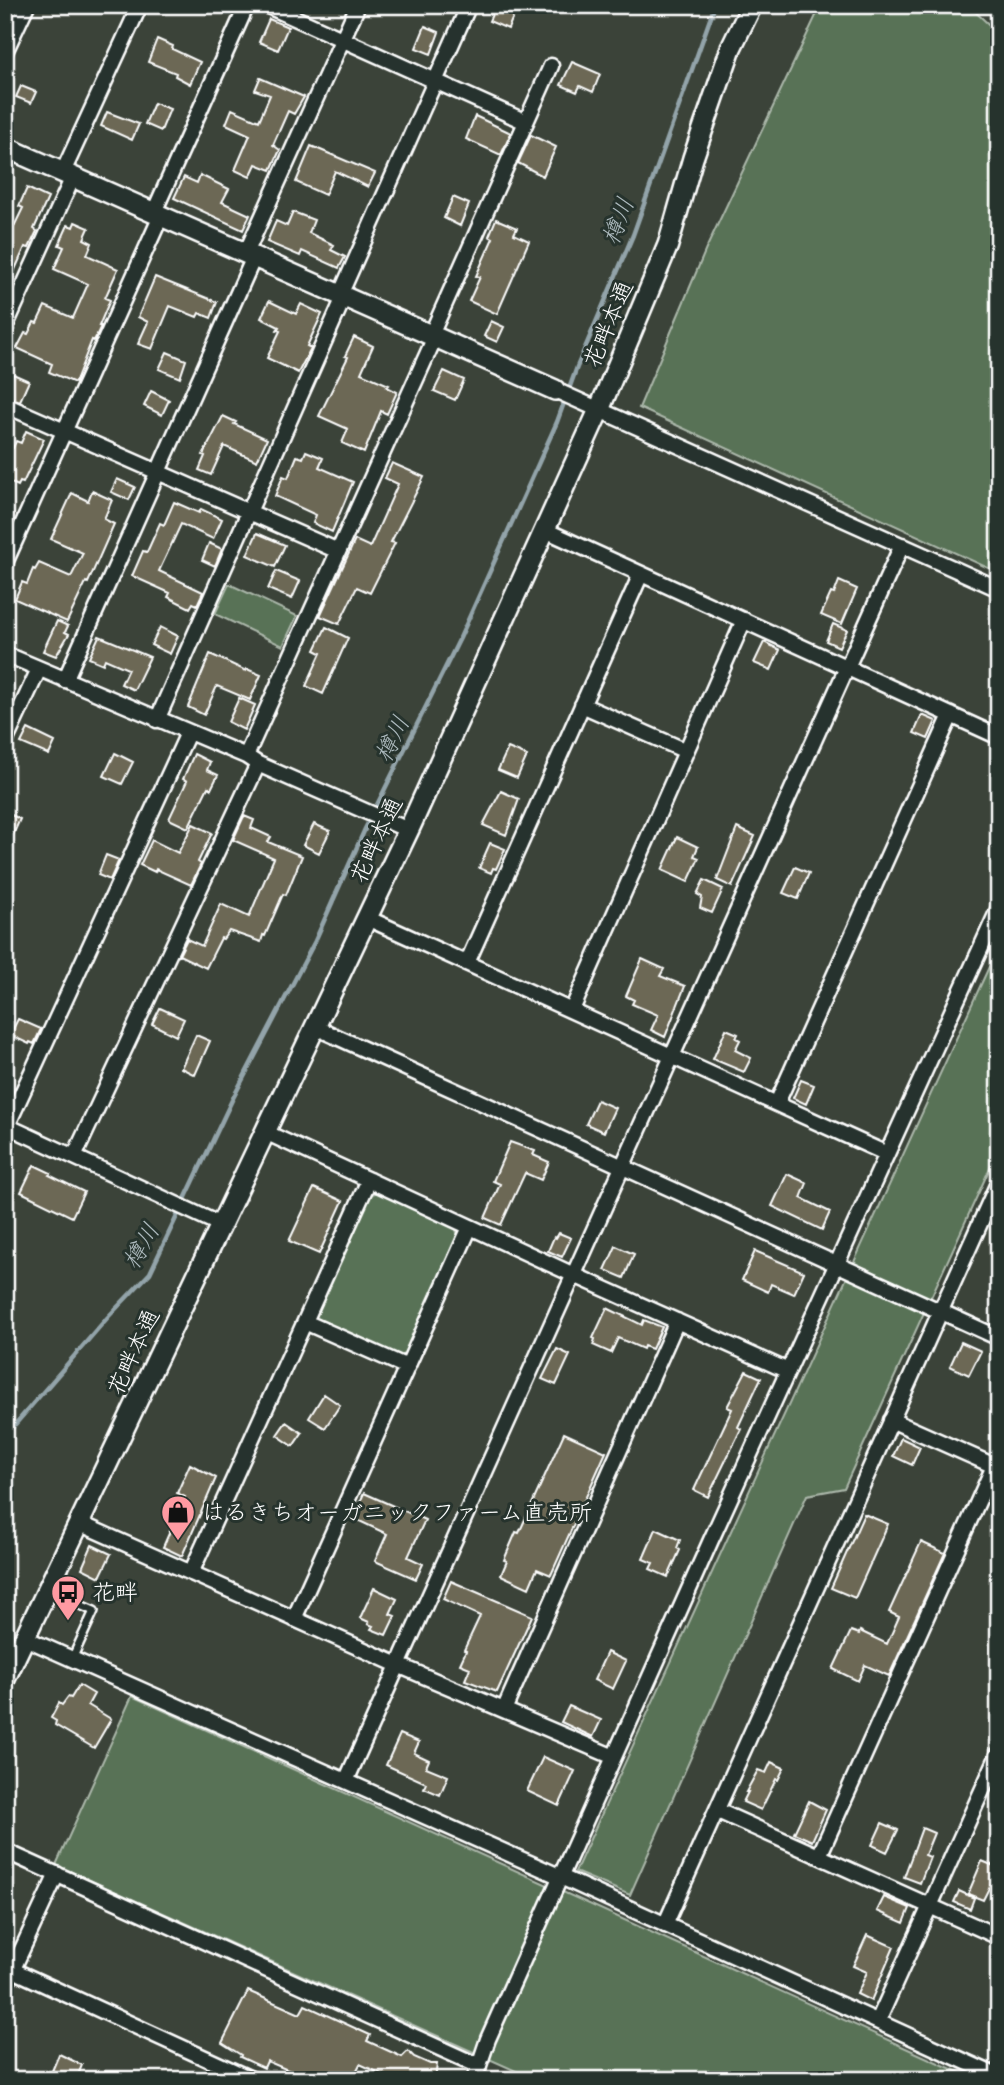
<svg xmlns="http://www.w3.org/2000/svg" width="1004" height="2085" font-family="Dekko,'Klee One',sans-serif">
	<rect width="100%" height="100%" fill="#3b4339"/>
	<filter id="ink" filterUnits="userSpaceOnUse"><feTurbulence type="fractalNoise" baseFrequency=".0143" numOctaves="2"/><feDisplacementMap in="SourceGraphic" scale="14" xChannelSelector="R" yChannelSelector="G"/><feConvolveMatrix kernelMatrix="1 2 1 2 8 2 1 2 1" color-interpolation-filters="sRGB"/></filter>
	<g filter="url(#ink)">
		<!-- green -->
		<path fill="#597257" stroke="#acb8ab" stroke-width="2" d="M821,5H968L999,34V573L639,408L706,249Z
			M229,584L297,616L283,646L215,614Z
			M999,945V1148L844,1488L807,1495L630,1895L575,1872Z
			M378,1192L456,1229L458,1237L403,1357L398,1360L317,1322L315,1315L369,1195Z
			M132,1696L976,2080H536L56,1865Z"/>
		<g fill="none" stroke-linecap="round" stroke-linejoin="round">
			<!-- stream -->
			<path stroke="#93a4aa" stroke-width="4.5" d="M5,1436L108,1317L150,1273L232,1100L315,941L365,829L460,638L557,422L577,367L633,235L715,5"/>
		</g>
		<!-- building -->
		<path fill="#6c6855" stroke="#fff" stroke-width="2" d="M496,5H518L508,29L489,21Z
			M269,19L288,27L278,50L259,42Z
			M425,26L439,32L431,54L416,48Z
			M157,39L173,46L172,49L200,62L190,84L175,76L176,73L148,62Z
			M572,62L600,74L593,92L580,86L577,92L561,85Z
			M260,78L304,97L294,114L288,111L273,145L280,150L271,170L256,164L250,177L235,170L250,135L226,124L232,109L259,121L270,95L255,90Z
			M21,86L36,92L31,103L16,97Z
			M154,103L170,109L161,131L145,124Z
			M107,112L139,124L132,140L101,126Z
			M475,116L511,133L501,155L466,139Z
			M531,135L556,147L543,176L518,163Z
			M311,146L375,173L368,187L335,171L325,195L296,182Z
			M200,175L229,189L222,202L250,215L243,230L174,198L184,177L197,183Z
			M27,188L48,198L34,229L37,231L29,248L25,247L5,292V245L23,208L19,206Z
			M453,197L469,204L460,226L444,218Z
			M293,212L314,220L309,233L334,245L331,250L345,257L339,268L302,251L300,256L267,242L276,221L287,226Z
			M496,219L517,228L514,234L529,241L497,314L469,301L480,277L476,276L493,238L489,236Z
			M75,222L89,228L84,239L92,243L87,255L118,269L105,298L110,300L99,326H101L94,341L92,340L75,383L49,372L52,364L17,348L25,333L28,334L34,322L37,323L45,306L73,318L88,284L54,269L64,247L59,245L68,225L73,227Z
			M155,277L217,302L211,318L199,313L197,317L170,306L152,349L138,344L148,322L138,317Z
			M269,301L296,314L301,304L322,314L307,346L311,348L298,373L267,358L280,331L277,330L279,327L261,318Z
			M491,321L504,327L497,342L484,336Z
			M354,337L373,346L361,373L389,385L387,387L397,392L387,414L381,411L364,453L342,443L348,429L319,416L348,357L345,356Z
			M167,352L186,360L180,378L159,369Z
			M444,371L464,380L455,400L434,391Z
			M13,374L29,381L20,401L5,395Z
			M151,391L169,400L162,415L144,406Z
			M223,416L236,422L234,424L267,439L257,461L224,446L211,475L199,470L205,456L203,455Z
			M26,431L44,439L23,483L20,482L18,486L5,480V444L13,448L16,441L21,443Z
			M306,451L323,458L319,467L353,482L332,532L313,523L316,515L275,496L283,476L288,478L297,456L303,458Z
			M392,463L424,477L391,542L395,543L370,593L357,587L339,624L320,616L355,540L370,547L398,484L385,478Z
			M117,479L135,487L129,500L111,492Z
			M92,491L112,500L104,519L114,524L88,583L86,582L67,622L15,599L22,582L27,584L33,569L35,570L39,563L71,577L83,553L51,539L72,493L88,501Z
			M174,502L199,513L201,509L222,519L213,539L181,524L159,571L203,592L197,605L193,603L190,608L168,597L170,593L132,576L143,551L147,552L160,523L164,525Z
			M257,533L285,545L275,567L247,555Z
			M209,543L222,549L215,566L202,560Z
			M276,571L300,581L292,599L268,589Z
			M839,581L857,589L842,624L821,615L831,593L834,594Z
			M57,621L68,626L65,632L69,634L56,656L43,651Z
			M833,624L847,630L839,647L826,641Z
			M160,627L178,636L170,654L151,645Z
			M326,627L348,638L323,694L306,686L321,653L315,650Z
			M99,636L150,657L134,690L121,684L128,669L105,659L103,664L89,658Z
			M764,642L780,650L771,670L754,663Z
			M210,654L246,671L247,669L261,675L250,700L217,686L204,715L188,707Z
			M239,698L255,705L244,730L228,722Z
			M922,715L936,721L928,739L914,733Z
			M28,729L55,742L49,755L21,743Z
			M508,748L527,756L517,778L498,770Z
			M115,753L133,762L122,784L104,776Z
			M194,754L210,762L207,770L218,775L211,789L208,787L188,828L169,819L187,781L183,779Z
			M501,791L519,799L506,835L483,825Z
			M5,812L20,819L5,853Z
			M244,816L254,820L251,828L271,837L268,842L302,856L286,895L283,894L265,936L263,935L261,942L229,931L223,939L221,938L206,968L179,955L187,939L202,946L221,904L249,917L274,858L233,840Z
			M193,824L212,833L198,862L201,864L191,885L156,869L155,872L140,865L152,840L178,853Z
			M314,824L330,831L319,853L303,845Z
			M737,828L755,836L732,887L717,880Z
			M677,837L698,847L694,856L699,858L688,882L662,870Z
			M490,843L505,849L496,869L493,868L491,873L479,868Z
			M106,855L119,860L110,880L98,875Z
			M795,867L809,873L798,899L783,893Z
			M704,880L723,889L712,913L700,908L702,897L697,894Z
			M642,959L664,969L660,976L685,986L665,1037L651,1030L658,1015L632,1004L634,1000L626,996Z
			M160,1008L184,1019L176,1036L152,1024Z
			M18,1019L41,1029L34,1044L30,1042L29,1044L10,1035Z
			M726,1029L738,1034L736,1038L740,1040L735,1050L751,1058L744,1072L713,1059Z
			M196,1035L210,1041L195,1075L181,1068Z
			M801,1080L814,1085L806,1104L793,1098Z
			M597,1100L615,1108L604,1132L586,1124Z
			M510,1142L535,1151L533,1155L549,1162L541,1180L525,1173L501,1225L485,1218L500,1184L493,1181Z
			M34,1165L51,1173L49,1175L84,1192L72,1217L21,1192Z
			M787,1174L807,1183L801,1198L830,1212L822,1230L772,1206Z
			M314,1188L343,1201L319,1254L289,1241Z
			M559,1233L571,1238L562,1257L548,1251L554,1237L556,1238Z
			M616,1246L634,1254L624,1278L605,1270Z
			M755,1251L804,1272L794,1294L771,1284L768,1292L742,1280Z
			M607,1308L642,1325L644,1320L662,1327L652,1349L644,1346L643,1349L618,1338L611,1353L593,1345L595,1339L593,1338Z
			M961,1342L981,1351L969,1375L950,1366Z
			M557,1349L570,1355L556,1385L542,1379Z
			M746,1371L761,1378L738,1427L741,1429L708,1497L694,1490L732,1409L727,1407Z
			M324,1394L340,1405L325,1428L309,1418Z
			M286,1422L302,1433L293,1446L277,1435Z
			M564,1433L606,1452L551,1575L537,1569L529,1588L501,1575L507,1561L504,1560L516,1532L519,1533Z
			M901,1438L920,1447L912,1465L893,1456Z
			M190,1464L216,1478L182,1556L163,1547L185,1497L177,1493Z
			M364,1493L425,1520L408,1557L423,1564L416,1579L375,1561L387,1534L353,1518Z
			M864,1514L888,1524L855,1598L831,1588Z
			M656,1529L680,1540L677,1548L680,1550L668,1577L650,1569L653,1563L643,1559Z
			M921,1542L945,1553L889,1676L865,1665L858,1681L833,1669L851,1631L859,1634L860,1631L887,1644L899,1617L889,1612Z
			M92,1545L111,1554L100,1577L82,1568Z
			M451,1581L532,1616L497,1692L465,1680L470,1668L460,1664L466,1651L464,1650L480,1616L443,1599Z
			M374,1588L397,1599L390,1614L395,1616L386,1635L371,1629L373,1626L368,1624L369,1622L360,1618Z
			M607,1652L626,1661L613,1689L594,1680Z
			M79,1685L94,1694L88,1705L111,1719L94,1748L55,1725L56,1721L51,1718L59,1703L62,1705L68,1697L71,1698Z
			M569,1706L601,1720L593,1737L561,1722Z
			M400,1734L419,1742L414,1753L429,1760L426,1767L448,1776L440,1795L424,1788L426,1783L386,1765Z
			M543,1757L575,1771L559,1806L527,1791Z
			M771,1762L784,1768L778,1780L776,1779L761,1810L743,1802L748,1792H746L758,1770L766,1773Z
			M809,1801L826,1810L812,1841L794,1833Z
			M882,1823L898,1830L887,1852L872,1845Z
			M922,1828L934,1833L925,1855L930,1857L920,1883L904,1877Z
			M982,1861L999,1868L983,1900L968,1894Z
			M959,1891L974,1898L970,1909L954,1902Z
			M884,1897L910,1908L904,1923L877,1911Z
			M867,1935L894,1947L871,2001L857,1994L867,1972L853,1966Z
			M248,1991L300,2014L305,2005L370,2035L367,2041L402,2057L408,2051L414,2057L430,2064H437L435,2080H395L360,2064L352,2080H311L267,2061L264,2068L240,2057L241,2055L222,2043Z
			M59,2054L82,2065L76,2080H52L55,2072L52,2071Z"/>
		<g fill="none" stroke-linecap="round" stroke-linejoin="round">
			<!-- lane casing -->
			<g stroke="#fff" stroke-width="12">
				<path id="lane" d="M50,1592L94,1611L72,1659"/>
			</g>
			<!-- street casing -->
			<g stroke="#fff" stroke-width="19">
				<path id="street" d="M266,5L526,122
					M5,52L27,5
					M63,172L140,5
					M154,212L247,5
					M246,253L358,5
					M340,295L469,5
					M5,327L73,177
					M431,335L551,66
					M555,390L999,589
					M5,405L338,551
					M545,530L999,737
					M5,563L161,216
					M5,654L246,756L258,764L408,830
					M65,680L254,257
					M582,705L686,751
					M157,720L344,297
					M5,742L39,669
					M246,756L435,337
					M367,918L887,1154
					M467,963L641,574
					M572,1010L744,620
					M315,1027L999,1338
					M777,1103L951,715
					M5,1125L221,1225
					M7,1126L188,733
					M265,1132L574,1275L788,1371
					M74,1157L258,764
					M305,1322L407,1367
					M891,1420L999,1468
					M79,1523L398,1665L614,1757
					M191,1573L369,1180
					M294,1619L470,1227
					M25,1638L561,1877L999,2077
					M504,1710L677,1321
					M346,1781L902,545
					M718,1811L999,1937
					M5,1851L479,2066
					M819,1856L994,1466
					M665,1925L999,1181
					M13,1970L253,2080
					M5,1986L57,1874
					M878,2021L999,1753
					M474,2080L488,2039L711,1540L999,908"/>
			</g>
			<!-- secondary casing -->
			<g stroke="#fff" stroke-width="24">
				<path id="secondary" d="M5,147L555,390
					M5,1679L411,825L599,410L668,245L693,158L731,48L752,5"/>
			</g>
			<!-- lane -->
			<use href="#lane" stroke="#26332d" stroke-width="7"/>
			<!-- street -->
			<use href="#street" stroke="#26332d" stroke-width="14"/>
			<!-- secondary -->
			<use href="#secondary" stroke="#26332d" stroke-width="19"/>
		</g>
	</g>
	<!-- icons -->
	<defs>
		<g id="shop-pin" transform="scale(1.75)"><path d="M0 17L-7.5 6A9.5 9.5 0 1 1 7.5 6Z" fill="#ff9aa2" stroke="#26332d"/><path d="M-5-2.5h2.3a2.7 3.5 0 0 1 5.4 0H5L5.5 6h-11ZM-1.5-2.5h3a1.5 2.3 0 0 0-3 0Z" fill="#111"/></g>
		<g id="bus-pin" transform="scale(1.75)"><path d="M0 17L-7.5 6A9.5 9.5 0 1 1 7.5 6Z" fill="#ff9aa2" stroke="#26332d"/><path d="M-5-6H5V4H4V6H2V4H-2V6H-4V4H-5ZM-3.5-4V0h7V-4ZM-3.5 1.2v1.5H-2V1.2ZM2 1.2v1.5H3.5V1.2Z" fill="#111"/></g>
	</defs>
	<g fill-rule="evenodd">
		<use href="#shop-pin" x="178" y="1512"/>
		<use href="#bus-pin" x="68" y="1592"/>
	</g>
	<g text-anchor="middle" stroke-width="6" stroke-linejoin="round" paint-order="stroke">
		<!-- street labels -->
		<g font-size="23" fill="#fff" stroke="#26332d">
			<text transform="translate(608 324) rotate(-67)" y="8">花畔本通</text>
			<text transform="translate(376 840) rotate(-65)" y="8">花畔本通</text>
			<text transform="translate(133 1352) rotate(-65)" y="8">花畔本通</text>
		</g>
		<!-- poi labels -->
		<g font-size="23" fill="#fff" stroke="#26332d" text-anchor="start">
			<text x="202" y="1520">はるきちオーガニックファーム直売所</text>
			<text x="92" y="1600">花畔</text>
		</g>
		<!-- water labels -->
		<g font-size="24" font-style="italic" fill="#aebbbf" stroke="#26332d">
			<text transform="translate(618 221) rotate(-69)" y="8">樽川</text>
			<text transform="translate(392 739) rotate(-64)" y="8">樽川</text>
			<text transform="translate(141 1246) rotate(-60)" y="8">樽川</text>
		</g>
	</g>
	<!-- margin -->
	<rect width="1004" height="2085" fill="none" stroke="#26332d" stroke-width="28"/>
	<rect x="14" y="14" width="976" height="2057" fill="none" stroke="#fff" stroke-width="2.5" filter="url(#ink)"/>
</svg>
